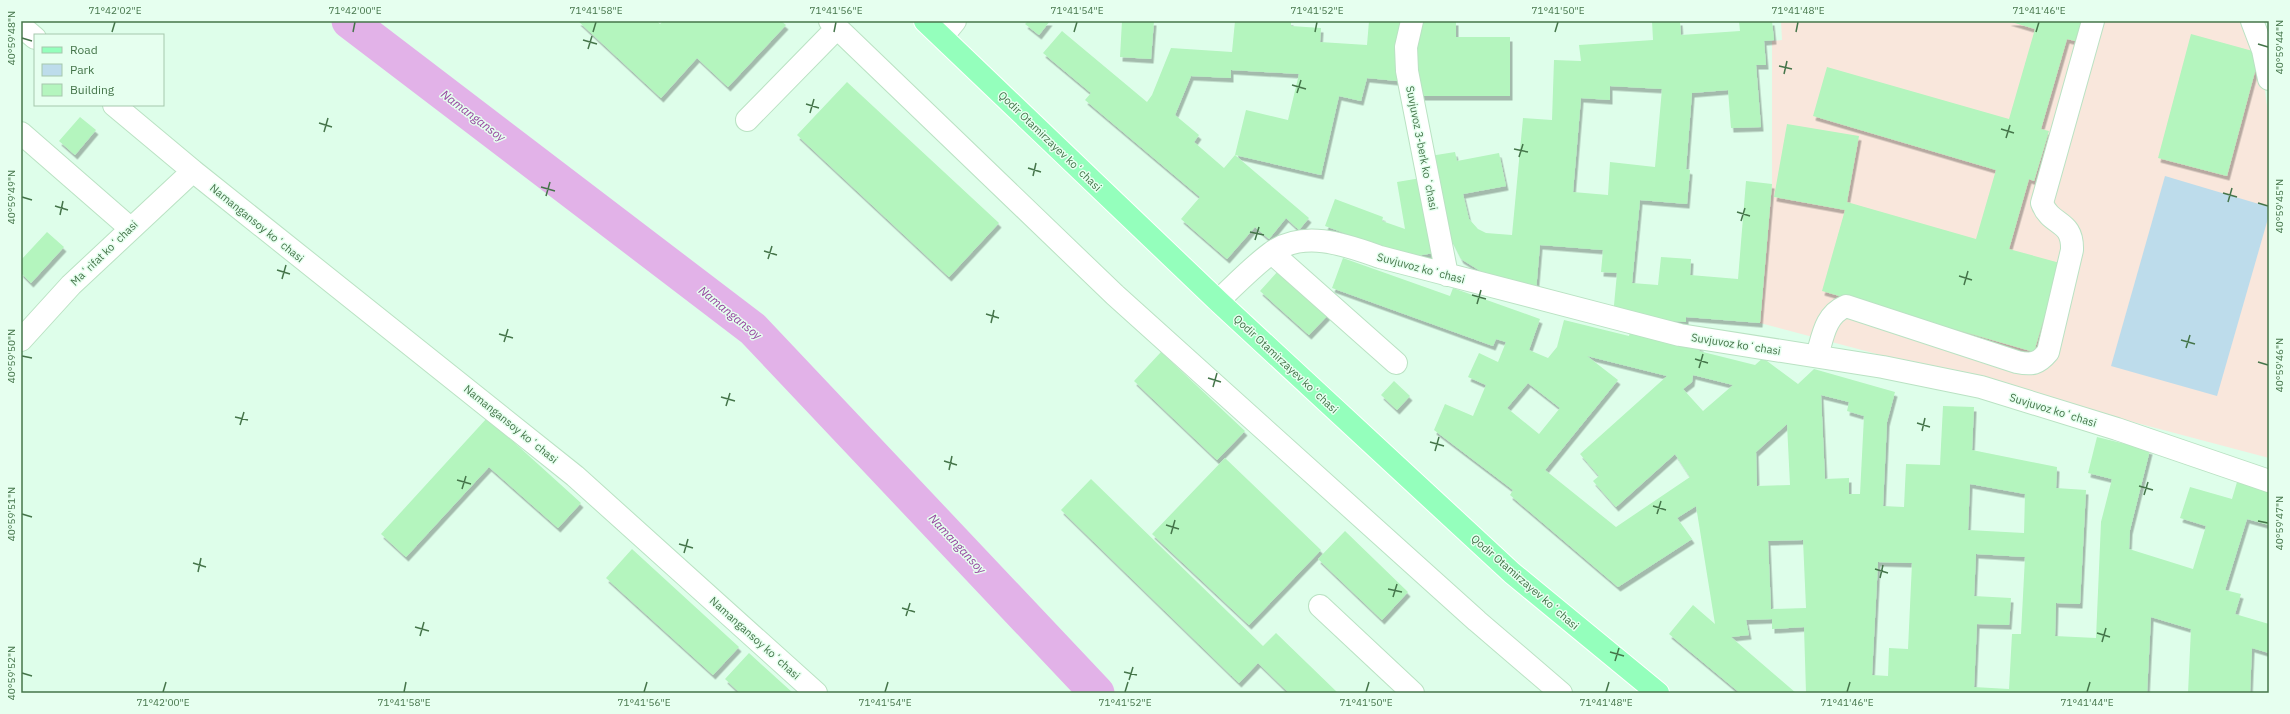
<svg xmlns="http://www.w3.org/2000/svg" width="2290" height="714" font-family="'IBM Plex Sans',sans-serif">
	<defs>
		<filter id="shadow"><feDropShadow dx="2.5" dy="4.5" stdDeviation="0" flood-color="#0004"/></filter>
	</defs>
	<rect width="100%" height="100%" fill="#defeea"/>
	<!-- education -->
	<path fill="#f9e7dc" d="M1781,21H2246L2260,53L2269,121V458L1760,323L1772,183V41L1782,40Z"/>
	<!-- green -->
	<path fill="#bddceb" d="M2165,176L2269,207V215L2217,396L2111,366Z"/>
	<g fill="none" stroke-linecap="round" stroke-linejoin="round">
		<!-- canal -->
		<path stroke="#e2b2e8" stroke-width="35" d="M349,21L753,329L1097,693"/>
	</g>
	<!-- building -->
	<path fill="#b4f5be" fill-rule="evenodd" filter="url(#shadow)" d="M578,21H657L660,24L663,21H781L786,25L728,87L697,58L661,98Z
		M1028,21H1050L1039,35L1025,24Z
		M1122,21H1154L1151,59L1120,57Z
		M1235,21H1291V26L1321,28L1320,42L1367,45L1369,21H1401L1397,81L1367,78L1361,101L1339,96L1321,175L1235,155L1246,110L1288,120L1299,74L1231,70V78L1191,76L1175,115L1199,135L1194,142L1224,168L1235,155L1309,218L1299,230L1286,218L1269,239L1255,227L1227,259L1181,219L1200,197L1085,100L1091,93L1043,53L1062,31L1147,102L1152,95L1171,48L1232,52Z
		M1422,21H1456V37H1510V96H1417V37Z
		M1652,21H1680L1681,35L1740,31L1739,21H1772L1774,40L1764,41L1766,65H1756L1761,127L1731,128L1728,90L1692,93L1686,169L1690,170L1687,204L1640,200L1632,283L1658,285L1661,257L1691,259L1690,275L1738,279L1746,181L1772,184L1760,323L1686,317V322L1613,316L1617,273L1601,272L1603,250L1540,245L1536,291L1482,272L1461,259L1443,224L1430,156L1455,152L1457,161L1499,153L1506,186L1463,194L1469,219L1478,229L1486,233L1512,235L1523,118L1552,120L1554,60L1581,61L1579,45L1653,40ZM1610,86L1662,89L1655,167L1610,162L1608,195L1573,192L1581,98L1610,100Z
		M2008,21H2081L2075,41L2067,39L2041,129L2049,131L2034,181L2029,179L2009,249L2060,263L2034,352L1822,291L1845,210L1774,197L1787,124L1859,136L1847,202L1976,239L1996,170L1813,116L1827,67L2009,119L2035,29Z
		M2191,34L2260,53L2227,176L2158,158Z
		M847,82L999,223L949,277L797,135Z
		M80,117L96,130L75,155L59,141Z
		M1427,177L1440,252L1410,257L1325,226L1335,199L1383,217L1382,221L1405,229L1397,182Z
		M47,232L64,247L31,283L21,273V260Z
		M1343,258L1450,296L1453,288L1540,319L1529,350L1548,358L1557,347L1564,320L1629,336L1631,328L1701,346L1699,351L1755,365L1763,358L1798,384L1814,369L1895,392L1887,422L1883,506L1904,507L1906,464L1940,465L1943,406L1974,407L1972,450L2057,467L2056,488L2086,490L2080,604L2056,603L2055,636L2096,638L2101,522L2112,479L2088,473L2097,437L2150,450L2130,530L2129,549L2193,569L2206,526L2180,518L2190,487L2232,499L2237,482L2269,492V525L2247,519L2225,590L2241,594L2235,614L2269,624V653L2252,648L2250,693H2188L2191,629L2151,617L2147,693H1806L1804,627L1772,629V619L1746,620L1749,635L1731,637L1796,693H1740L1669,634L1693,605L1715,624L1696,506L1677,518L1692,539L1618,587L1510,495L1513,490L1434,430L1445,404L1473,416L1486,385L1468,377L1479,353L1498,362L1506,342L1496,339L1493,346L1332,288ZM1587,356L1667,376L1580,454L1599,476L1593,481L1616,507L1675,454L1690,477L1616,527L1545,470L1618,380ZM1693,375L1733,385L1703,411L1683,389L1692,382ZM1528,383L1560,408L1539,434L1507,408ZM1821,395L1849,402L1847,411L1864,416L1860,494H1849V478L1825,479ZM1787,424L1790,485L1757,486L1756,452ZM1970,484L2025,494L2024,533L1968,530ZM1803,540L1806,608L1771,609L1768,541ZM1976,554L2025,557L2021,634H2012L2009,689L1974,687L1977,624L2009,625L2011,598L1974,596ZM1878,562L1912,563L1908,649L1889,648L1888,676L1872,675Z
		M1279,270L1329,314L1309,335L1260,291Z
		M1161,352L1245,431L1217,460L1134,381Z
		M1394,381L1410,396L1397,410L1381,395Z
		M487,418L581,503L558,528L489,467L406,557L381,534Z
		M1225,458L1321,550L1249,625L1152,534Z
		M1091,479L1263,646L1276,633L1338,693H1289L1258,663L1239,683L1061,510Z
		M1345,531L1408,592L1382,620L1318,559Z
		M632,549L739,647L713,675L606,578Z
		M749,653L793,693H740L725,679Z"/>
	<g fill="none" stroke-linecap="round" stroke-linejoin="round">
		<!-- minor casing -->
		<g stroke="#bae2c3" stroke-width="24">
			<path id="minor" d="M830,21L1115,295L1477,621L1561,693
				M1412,21L1406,47L1407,71L1447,275
				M2252,21L2263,50L2269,79
				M21,26L35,38
				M942,37L955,21
				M114,105L193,171L575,476L816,693
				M747,120L837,28
				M21,133L130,228
				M1272,253L1396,363
				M1218,301C1235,285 1252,267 1271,253C1304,229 1346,245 1380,257L1680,335L1883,367L1981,387L2117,429L2269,481
				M21,340L71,285L193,171
				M1817,356C1823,336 1825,315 1846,306L2017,362C2032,365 2038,364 2048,352L2072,250C2073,219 2051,227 2042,203L2093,21
				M1320,606L1413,693"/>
		</g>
		<!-- major casing -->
		<g stroke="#fff" stroke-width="24">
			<path id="major" d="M925,21L1218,301L1512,573L1658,693"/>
		</g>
		<!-- minor -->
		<use href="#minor" stroke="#fff" stroke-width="22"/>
		<!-- major -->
		<use href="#major" stroke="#94ffbc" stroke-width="22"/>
	</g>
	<!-- ticks -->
	<path fill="none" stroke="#45754a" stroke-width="1.5" d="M112,32L115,22M353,32L355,22M593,32L596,22M834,32L836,22M1074,32L1077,22M1315,32L1317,22M1555,32L1558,22M1796,32L1798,22M2036,32L2039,22M22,38L32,41M583,40L597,44M2258,44L2268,47M588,49L592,36M1779,66L1792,69M1784,74L1787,61M1292,85L1306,89M1297,93L1301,80M806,104L819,108M810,113L814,99M319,123L332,127M2001,129L2014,133M324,132L328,118M2006,138L2010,125M1514,149L1528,152M1519,157L1523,144M1028,168L1041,172M1033,176L1036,163M541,187L555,191M2223,193L2237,197M546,196L550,182M22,197L32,200M2228,202L2232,188M2258,203L2268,206M55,206L68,210M1737,212L1750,216M60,215L63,201M1741,221L1745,208M1250,232L1264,235M1255,240L1259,227M764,251L777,255M768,259L772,246M277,270L290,274M1959,276L1972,280M282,279L286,265M1964,285L1968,271M1472,295L1486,299M1477,304L1481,290M986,314L999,318M991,323L994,310M499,334L513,338M2181,340L2195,344M504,342L508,329M2186,348L2190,335M22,356L32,358M1695,359L1708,363M2258,362L2268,365M1699,368L1703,354M1208,378L1221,382M1213,387L1217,373M721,397L735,401M726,406L730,393M235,417L248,420M1917,423L1930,427M240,425L244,412M1922,431L1925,418M1430,442L1444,446M1435,451L1439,437M944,461L957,465M949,470L952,456M457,480L471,484M2139,486L2153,490M462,489L466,476M2144,495L2148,482M1653,506L1666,510M22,514L32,517M1657,514L1661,501M2258,521L2268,523M1166,525L1179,529M1171,534L1175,520M679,544L693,548M684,553L688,539M193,563L206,567M1875,569L1888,573M198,572L201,558M1880,578L1883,565M1388,589L1402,592M1393,597L1397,584M902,608L915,612M906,616L910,603M415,627L429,631M2097,633L2110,637M420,636L424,622M2102,642L2106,628M1610,652L1624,656M1615,661L1619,648M1124,672L1137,675M22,673L32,676M1129,680L1133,667M163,692L166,682M404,692L406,682M644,692L647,682M885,692L888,682M1125,692L1128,682M1366,692L1369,682M1606,692L1609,682M1847,692L1850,682M2087,692L2090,682"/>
	<g text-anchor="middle" stroke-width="3" stroke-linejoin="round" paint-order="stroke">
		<!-- street labels -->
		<g font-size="11" fill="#45754a" stroke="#e6ffef">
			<text transform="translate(1050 141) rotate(44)" y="4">Qodir Otamirzayev koʻchasi</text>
			<text transform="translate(1422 148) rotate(79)" y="4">Suvjuvoz 3-berk koʻchasi</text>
			<text transform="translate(257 223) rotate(39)" y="4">Namangansoy koʻchasi</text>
			<text transform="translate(104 253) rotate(-44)" y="4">Maʻrifat koʻchasi</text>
			<text transform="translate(1421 268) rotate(15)" y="4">Suvjuvoz koʻchasi</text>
			<text transform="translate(1736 344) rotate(9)" y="4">Suvjuvoz koʻchasi</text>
			<text transform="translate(1286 364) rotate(43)" y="4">Qodir Otamirzayev koʻchasi</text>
			<text transform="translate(2053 410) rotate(17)" y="4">Suvjuvoz koʻchasi</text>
			<text transform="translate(511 424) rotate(39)" y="4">Namangansoy koʻchasi</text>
			<text transform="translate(1525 582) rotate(41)" y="4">Qodir Otamirzayev koʻchasi</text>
			<text transform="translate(755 638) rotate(42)" y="4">Namangansoy koʻchasi</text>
		</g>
		<!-- water labels -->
		<g font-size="12" font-style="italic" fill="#9746a0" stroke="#e6ffef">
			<text transform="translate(473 116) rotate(37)" y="4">Namangansoy</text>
			<text transform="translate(730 313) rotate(39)" y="4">Namangansoy</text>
			<text transform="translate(957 544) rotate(47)" y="4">Namangansoy</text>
		</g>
	</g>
	<!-- border -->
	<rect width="2290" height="714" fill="none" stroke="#e6ffef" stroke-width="44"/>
	<!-- legend -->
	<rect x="34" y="34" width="130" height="72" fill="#e6ffef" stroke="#a6c8ad"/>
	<rect x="42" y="47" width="20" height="6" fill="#94ffbc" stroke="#a6c8ad"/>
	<text x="70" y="54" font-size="12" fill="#45754a">Road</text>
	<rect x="42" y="64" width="20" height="12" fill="#bddceb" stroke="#a6c8ad"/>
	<text x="70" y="74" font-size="12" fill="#45754a">Park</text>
	<rect x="42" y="84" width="20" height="12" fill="#b4f5be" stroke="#a6c8ad"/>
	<text x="70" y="94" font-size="12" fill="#45754a">Building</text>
	<rect x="22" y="22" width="2246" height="670" fill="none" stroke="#45754a" stroke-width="1.5"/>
	<g font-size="10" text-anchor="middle" fill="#45754a">
		<text x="115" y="14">71°42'02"E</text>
		<text x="355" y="14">71°42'00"E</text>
		<text x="596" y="14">71°41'58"E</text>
		<text x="836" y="14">71°41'56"E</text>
		<text x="1077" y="14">71°41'54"E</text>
		<text x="1317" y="14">71°41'52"E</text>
		<text x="1558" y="14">71°41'50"E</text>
		<text x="1798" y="14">71°41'48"E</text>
		<text x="2039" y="14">71°41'46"E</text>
		<text transform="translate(11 38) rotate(-90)" y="4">40°59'48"N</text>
		<text transform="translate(2279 47) rotate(-90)" y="4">40°59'44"N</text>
		<text transform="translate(11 197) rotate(-90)" y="4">40°59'49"N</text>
		<text transform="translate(2279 206) rotate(-90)" y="4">40°59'45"N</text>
		<text transform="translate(11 356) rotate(-90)" y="4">40°59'50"N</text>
		<text transform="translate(2279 365) rotate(-90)" y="4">40°59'46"N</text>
		<text transform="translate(11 514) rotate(-90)" y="4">40°59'51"N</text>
		<text transform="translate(2279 523) rotate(-90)" y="4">40°59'47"N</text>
		<text transform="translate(11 673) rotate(-90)" y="4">40°59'52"N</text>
		<text x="163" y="706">71°42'00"E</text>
		<text x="404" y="706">71°41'58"E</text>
		<text x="644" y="706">71°41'56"E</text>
		<text x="885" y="706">71°41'54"E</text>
		<text x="1125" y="706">71°41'52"E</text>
		<text x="1366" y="706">71°41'50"E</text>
		<text x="1606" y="706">71°41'48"E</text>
		<text x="1847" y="706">71°41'46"E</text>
		<text x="2087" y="706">71°41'44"E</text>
	</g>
</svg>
